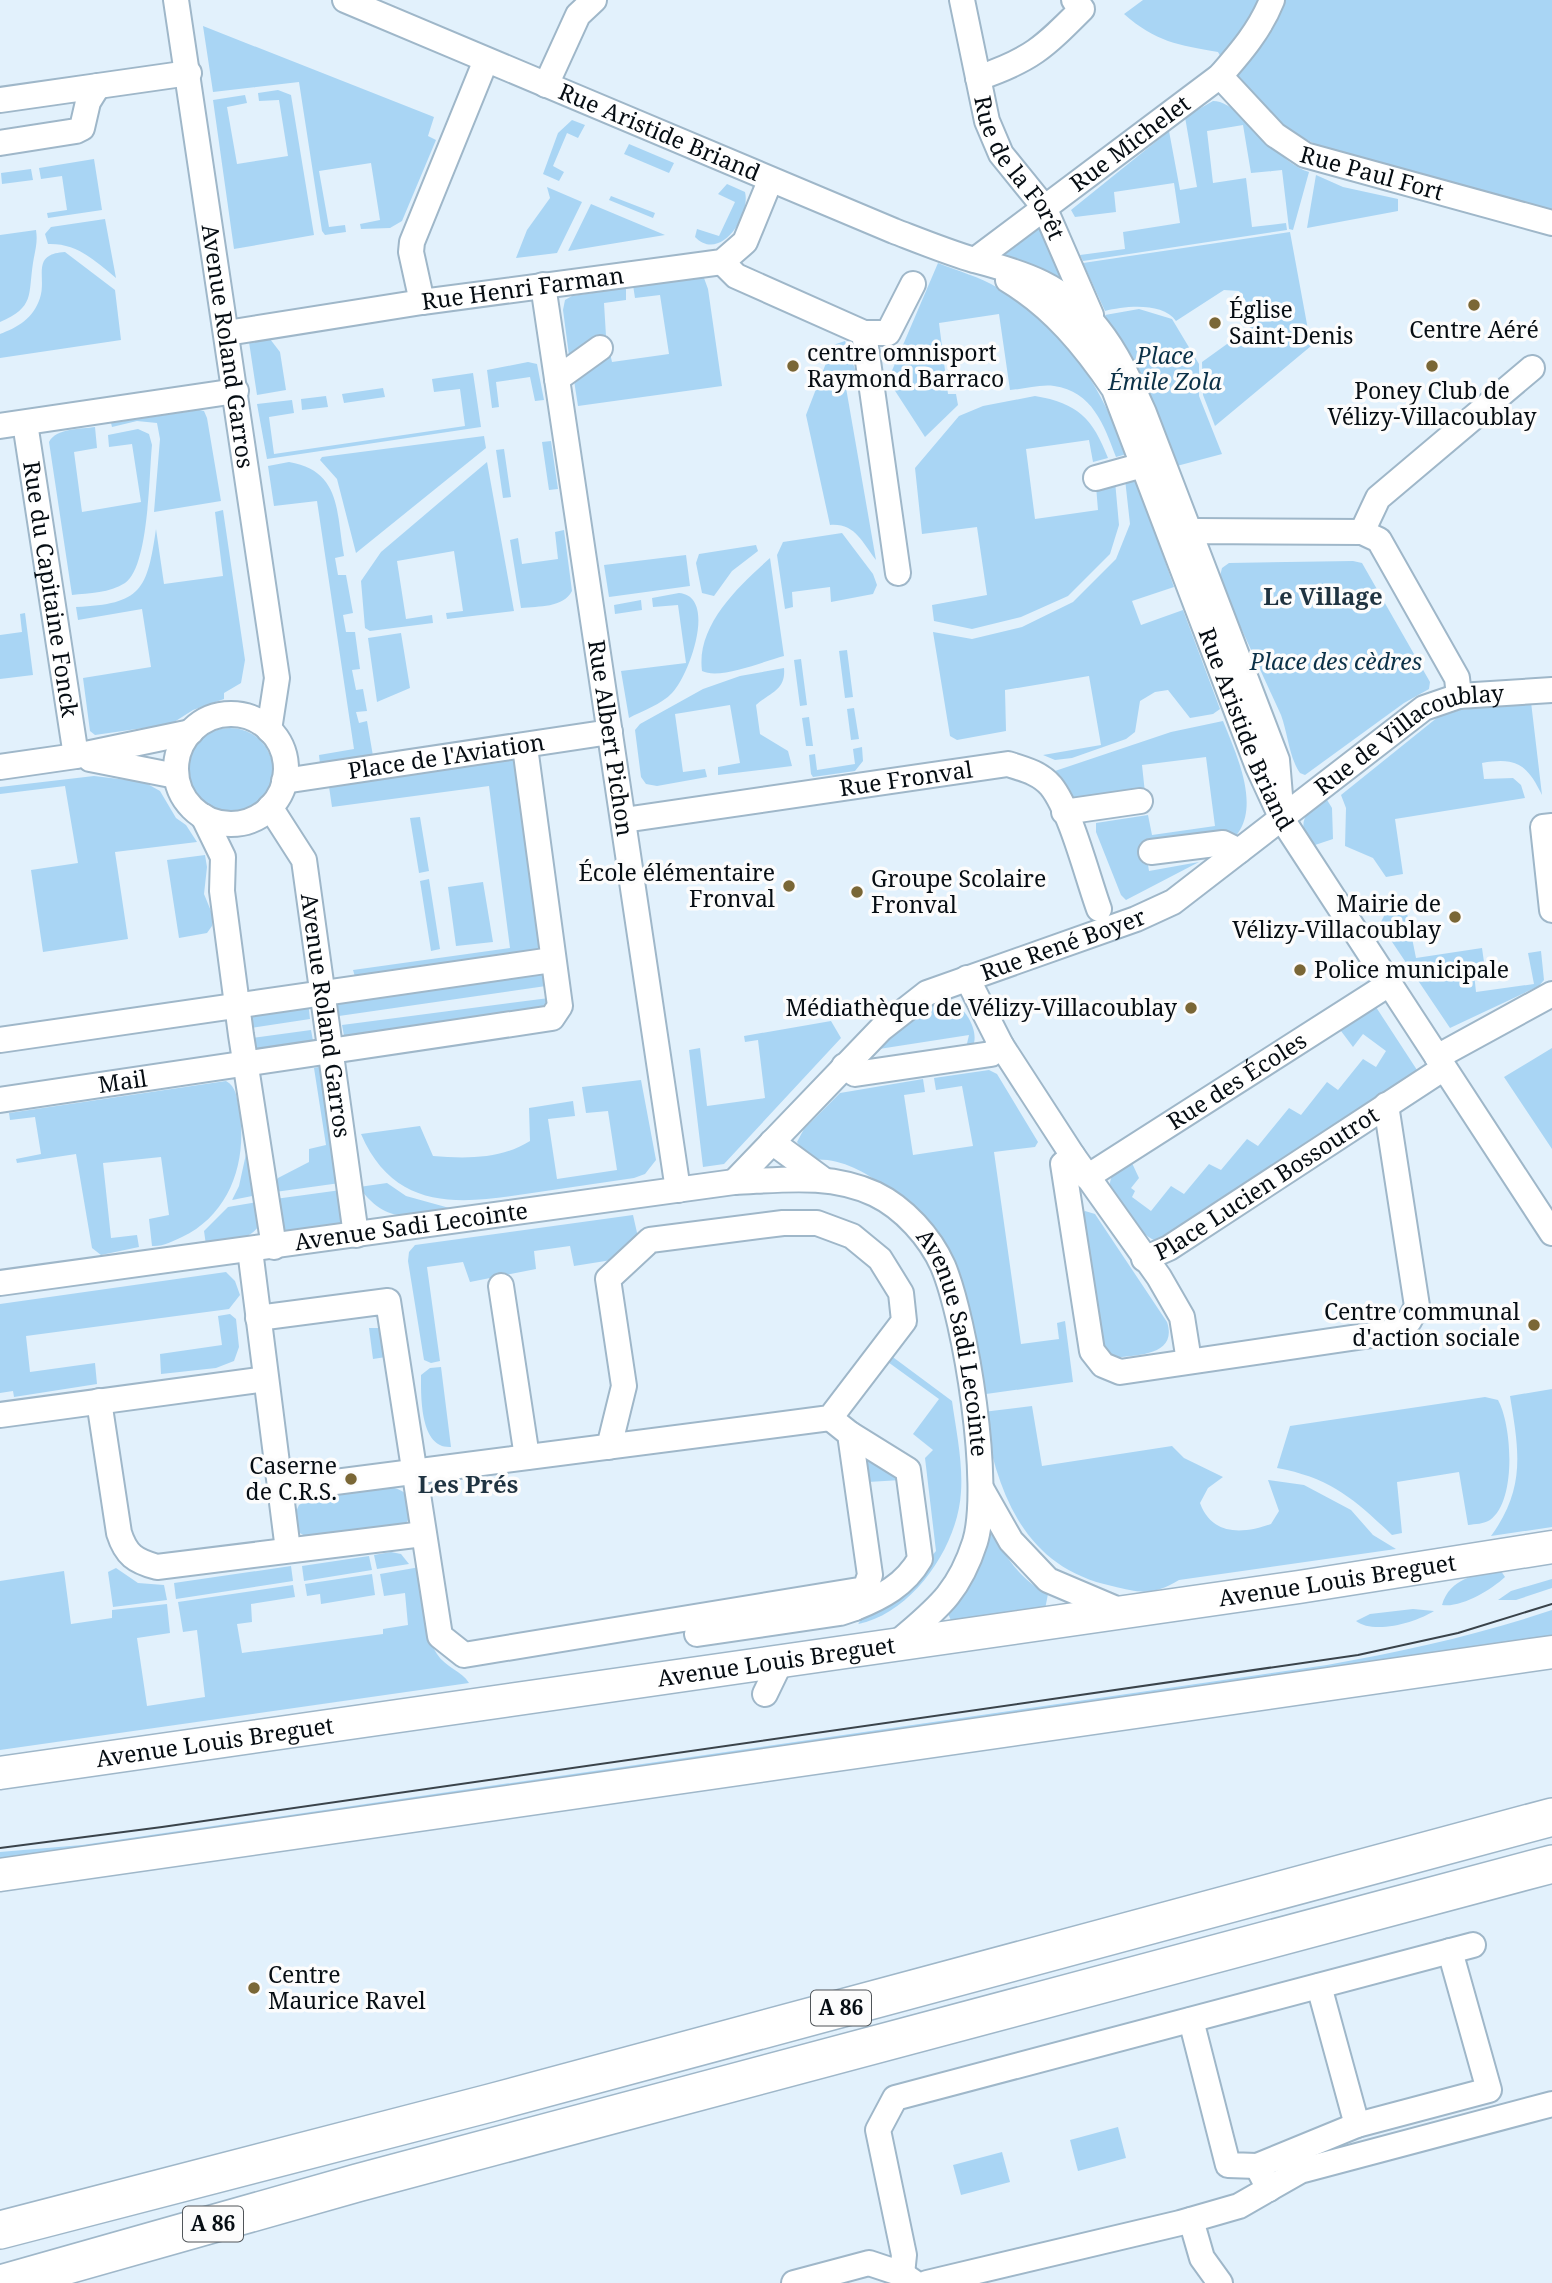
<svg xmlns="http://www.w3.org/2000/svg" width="1552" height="2283" font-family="'Noto Serif',serif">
	<rect width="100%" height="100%" fill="#e2f1fc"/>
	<!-- green -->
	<path fill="#a9d5f4" d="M1143,0H1552V210L1323,148L1282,127L1230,73L1218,52C1178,45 1156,42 1124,14Z
		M203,26L434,117L428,136L436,140L402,221L390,228L361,229L360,224L380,220L371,163L319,171L329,227L345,225L346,232L325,235L322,231L299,82L213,92Z
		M278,90L291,95L314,235L234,249L213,100L245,95L247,103L227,107L237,164L288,156L279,100L259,101L258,93Z
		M1213,101C1242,101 1274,162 1309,172L1293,230L1289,229L1282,170L1251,173L1243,125L1207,131L1213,183L1246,178L1252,227L1286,223L1287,230L1083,261L1080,255L1125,249L1123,232L1180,223L1174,183L1114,192L1116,212L1075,217L1071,210L1169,131L1180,190L1197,187L1185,117Z
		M572,120L585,125L578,138L567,133L553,166L564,172L559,181L543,174L558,133Z
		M629,144L674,163L669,173L624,154Z
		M94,159L102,210L48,218L47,213L67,210L62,176L41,179L39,168Z
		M31,169L33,180L2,184L1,173Z
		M1316,175L1343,187L1398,199V211L1307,228Z
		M727,184L745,192C751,216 720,263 695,237L697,229L719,236L735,202L718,194Z
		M547,187L582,202L557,253L516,258L527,230L550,198Z
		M611,196L655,213L653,218L609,200Z
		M591,204L665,235L568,251Z
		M105,219L116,278C94,260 77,243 48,244L45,234L51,227Z
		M1037,228L1041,229L1063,281L1007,260L1004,254L1008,248Z
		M36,230C38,243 35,250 33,263C28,295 35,307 0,322V235Z
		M1290,232L1311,346L1215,426L1203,395L1202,362L1252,326L1246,314L1248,304L1239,291L1224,290L1176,321C1163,302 1125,306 1105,311L1083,263Z
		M65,252L115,290L121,340L0,358V334C18,327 33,319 40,298C47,277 30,254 65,252Z
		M938,263C958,271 980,277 998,288C1066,327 1098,383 1127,454L1116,457C1104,425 1092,391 1054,386C1041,384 1024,389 1010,390L999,314L939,323L948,394H956L958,405L925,437L888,380Z
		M695,276L704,278L708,289L722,386L578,406L573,374L609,349L612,362L669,354L660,295L635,298L633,285Z
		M626,288V300L604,303L606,336L570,363L563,310L565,300L572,296Z
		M1139,309L1172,319L1199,364V396L1222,454L1173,467L1105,315Z
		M270,339L280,352L286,390L257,395L249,342Z
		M845,341L857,375L845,382L876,560C862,542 855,523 830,525L806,415L833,345Z
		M528,362L537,364L544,400L535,401L530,377L496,382L499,407L492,408L487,370Z
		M473,373L481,427L267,459L257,404L292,400L294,413L269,417L274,454L465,426L460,389L434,392L432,379Z
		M383,388L385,397L344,403L342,394Z
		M326,396L328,407L302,410L301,399Z
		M1035,396C1078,403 1093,419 1108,458L1093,462L1089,440L1026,449L1035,519L1098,510L1096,486L1115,481L1119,525L1110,554L1068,596L1021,617L972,629L934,621L932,605L987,595L977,527L922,534L915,468L959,416L983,406Z
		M199,410L204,411L207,418L221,501L154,512L160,439L157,423L137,421L112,427L111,423Z
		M95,427L97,448L74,452L82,512L141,502L132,444L109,447L108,435L138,429L149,434L152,445C149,474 149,567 125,583C110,593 89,593 72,595L49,442C56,428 81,429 95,427Z
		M484,436L486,448L356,553L337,479L320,460L322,457Z
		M551,441L558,489L549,490L542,442Z
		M504,449L511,497L503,498L496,450Z
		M289,462C342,471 336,513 344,556L335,558L338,575H346L353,613L343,615L346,632H355L360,669L352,670L356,690L363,689L367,711L356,712L359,723L367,721L373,756L320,764L319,755L354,749L317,501L274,506L268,466Z
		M487,462L514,611L447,619L446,613L463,611L454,551L397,561L406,619L432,615L433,623L370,631L365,628L361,581L381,552Z
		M1125,479H1133L1138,484L1174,587L1132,601L1141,625L1183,610L1220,709L1213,714L1190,718L1168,690L1155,692L1140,701L1135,732L1126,739L1072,758L1055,760L1043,755L1101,745L1089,676L1005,690L1006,731L957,740L950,736L933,632L972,639L1022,627L1073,602L1116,559L1130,524Z
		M223,510L245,660L241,683L224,693V699L193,710L171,724L95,735L90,731L83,678L151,667L142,609L78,620L76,607C142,604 147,590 156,529L164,584L223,576L215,512Z
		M564,530L572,591C563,608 539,606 521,608L510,540L518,538L522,564L558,559L555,532Z
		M842,533L873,574L877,585L873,594L831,602L830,587L792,592L793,607L785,609L777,555L783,542Z
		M756,545L758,551L732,571L714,596L702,593L696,563L699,554Z
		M686,555L690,586L609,597L604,565Z
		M770,558L784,656C764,661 720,680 702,671C696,625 739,586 770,558Z
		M1353,561L1362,563L1430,682L1429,689L1404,703L1305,775L1300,773C1289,757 1288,734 1281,715L1219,580L1222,568L1229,563Z
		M679,593C718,596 689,676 672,693C662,704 642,711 629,718L621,671L686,663L678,605L653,607L652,598Z
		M641,600L642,610L615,614L614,605Z
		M25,613L33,675L0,679V635L22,632L20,614Z
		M401,633L410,688L377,702L368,638Z
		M847,650L853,697L845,698L839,651Z
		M801,659L807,705L800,706L794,660Z
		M784,668C786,690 771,692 756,705L760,734L788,751L792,766L718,775V767L740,763L730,705L675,714L683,772L705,769L707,777L657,786L646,784L641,777L635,730L640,724L703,689L740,676Z
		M1531,702L1542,795C1527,764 1516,757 1482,763L1484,779L1513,778L1521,785L1525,798L1395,819L1403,874L1386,877L1373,858L1345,846L1346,808L1341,795L1438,717L1460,710Z
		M854,708L859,739L851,740L847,709Z
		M809,717L813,746H806L802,718Z
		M1223,721C1239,761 1270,825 1217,850C1202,857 1165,856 1147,858L1149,871L1199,862L1126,900L1121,895L1096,832V823L1148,815L1152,835L1215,826L1206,757L1142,765L1145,793L1074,803L1052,772L1171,732Z
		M187 771a43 43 0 1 1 86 0a43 43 0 1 1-86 0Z
		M862,747L863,761L855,771L813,777L811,774L809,755L815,754L817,770L855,764L853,749Z
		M516,754L544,954L356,980L353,970L510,948L489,786L332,807L328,780Z
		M94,776L144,782L160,791L176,818L186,825L197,842L115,852L128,939L43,952L31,870L78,863L65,786L0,794V787Z
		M1324,795L1332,808L1333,839L1309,847C1297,820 1305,814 1324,795Z
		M420,817L429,871L419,873L410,818Z
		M205,855L207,867L204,894L213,916L212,926L207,933L179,938L167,860Z
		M429,879L440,949L431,951L420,881Z
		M483,882L493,942L456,946L448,887Z
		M1405,903L1416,958L1482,948L1484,962L1473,964L1476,992L1534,984L1528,953L1541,951L1544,980L1539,986L1450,1028L1380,924L1389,906Z
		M544,970L546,986L339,1016L337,998Z
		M549,998L552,1011L345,1041L342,1025Z
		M946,999C963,1003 980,1030 973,1046L966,1048L969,1035L879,1049C897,1026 920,1010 946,999Z
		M308,1002L310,1019L251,1028L247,1011Z
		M1374,1004L1417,1070L1165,1237L1154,1240C1142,1236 1109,1198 1110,1185C1110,1172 1122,1167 1131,1161L1139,1178L1131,1188L1135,1191L1132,1197L1151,1211L1171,1186L1184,1194L1209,1164L1221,1170L1247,1139L1258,1146L1289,1108L1301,1115L1327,1082L1338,1090L1363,1059L1376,1067L1386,1051L1363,1034L1353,1047L1338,1027Z
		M831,1021L841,1038L724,1164L703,1167L689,1050L700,1048L707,1106L765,1098L758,1040L745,1042L744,1036Z
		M311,1030L314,1046L255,1055L253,1038Z
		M1552,1048V1149L1504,1077Z
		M323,1066L340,1183L275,1192L273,1186L278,1178L309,1162V1149L326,1145L314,1068Z
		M989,1070L997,1074L1038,1142L1035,1147L994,1152L1021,1344L1059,1339L1057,1323L1065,1321L1073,1382L979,1395C970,1341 968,1280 938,1233C925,1215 903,1200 885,1187C864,1171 838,1157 811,1160L797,1142L804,1129L840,1093L923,1079L925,1092L904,1095L913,1155L973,1146L962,1086L936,1090L934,1078Z
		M641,1080L656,1160L645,1174L634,1178C600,1183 566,1188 532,1193C462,1204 395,1213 361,1134L420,1126L433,1156C466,1159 502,1159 530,1141L529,1108L573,1101L575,1116L548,1119L557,1179L617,1170L608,1111L586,1113L582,1087Z
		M226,1081C236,1086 237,1098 239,1109C248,1159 231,1214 182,1237C173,1241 162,1247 152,1246L149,1219L169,1215L161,1157L103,1163L111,1238L137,1235L139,1247L101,1255L92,1248L76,1154L17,1163L16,1159L41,1154L35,1117L10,1120L9,1113Z
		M248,1145L257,1195L232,1200L239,1186Z
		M387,1183L406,1196L453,1209C410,1215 388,1227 359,1187Z
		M341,1190L343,1219L338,1225L289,1232L281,1227L275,1199Z
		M258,1202L259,1226C247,1242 225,1242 206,1245L204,1231L228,1207Z
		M1085,1211L1095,1214L1167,1322C1178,1356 1137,1355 1114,1358L1102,1347L1081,1214Z
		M633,1215L638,1237L618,1259L574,1266L570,1246L534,1251L536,1269L470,1282L463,1262L427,1267L440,1361L431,1363L424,1360L408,1261L409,1252L415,1245Z
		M226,1272L235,1281L240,1295L229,1309L26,1336L30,1372L95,1363L97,1384L14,1397L13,1391L0,1393V1304Z
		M230,1314L236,1319L239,1347L234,1361L216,1368L161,1374L160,1354L222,1345L218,1316Z
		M369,1328H381L386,1357L373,1359Z
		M886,1352L952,1401C956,1430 963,1462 961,1492C958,1546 913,1613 858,1624L865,1614L904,1587L936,1551L925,1458L933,1450L913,1434L939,1399L881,1357Z
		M441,1367L451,1447C420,1449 421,1397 421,1375L430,1368Z
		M1552,1389V1527L1491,1536C1526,1488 1519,1451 1510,1396Z
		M1485,1397L1498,1400C1512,1425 1517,1501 1490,1520C1484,1524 1475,1524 1468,1525L1459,1472L1397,1482L1402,1533L1392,1535C1354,1499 1331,1478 1277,1468L1290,1426Z
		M1032,1406L1042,1466L1172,1446L1184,1458L1223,1477L1208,1488L1200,1503C1212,1536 1243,1534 1271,1524L1279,1511L1268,1480L1304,1485L1351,1510L1373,1535L1396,1549L1179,1580C1152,1596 1141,1593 1112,1586C1023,1567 997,1492 983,1412Z
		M865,1457L901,1480L868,1482Z
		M389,1487C407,1490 409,1496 413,1513L406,1523L394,1528L307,1537L298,1532L294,1516L299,1505L309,1499Z
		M989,1530C1006,1555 1019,1580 1048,1594L1045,1609L952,1623L947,1611Z
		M391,1552L401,1554L409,1564L377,1569L374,1555Z
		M369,1556L372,1570L304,1581L302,1566Z
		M291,1566L293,1581L176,1599L174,1583Z
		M420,1567C423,1595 422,1630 437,1654C445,1667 462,1671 469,1683L0,1750V1581L64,1571L71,1624L112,1618V1610L167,1604L170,1633L137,1638L147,1706L205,1697L197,1630L183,1632L178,1602L293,1585L295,1597L251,1604L252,1622L237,1624L242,1653L383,1634V1629L408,1625L405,1593L384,1596L380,1574Z
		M116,1568L138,1583L164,1585L167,1600L113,1607L108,1572Z
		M1501,1571L1505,1577C1491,1590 1461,1608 1442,1605C1450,1578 1476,1574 1501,1571Z
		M372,1574L375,1595L321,1604L320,1594L307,1596L305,1584Z
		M1552,1579V1588L1516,1600H1498L1511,1591Z
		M1413,1609L1434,1611C1417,1622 1374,1635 1356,1621L1370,1614Z
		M1552,1610V1642L0,1867V1852L82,1845L1327,1665C1404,1651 1478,1635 1552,1610Z
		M1118,2127L1126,2158L1078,2171L1070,2140Z
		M1002,2152L1010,2182L961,2195L953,2165Z"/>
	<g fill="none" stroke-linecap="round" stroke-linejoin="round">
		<!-- minor casing -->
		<g stroke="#9fb7c9" stroke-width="28">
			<g id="minor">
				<path id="s1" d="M176,0L277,678L269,730"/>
				<path id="s2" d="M345,0L894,231C920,241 947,252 974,260C1024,273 1065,286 1098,329C1118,354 1131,384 1144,413L1277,760L1282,819"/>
				<path id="s3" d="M962,0L987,121L1001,154L1044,207L1091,315"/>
				<path id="s4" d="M1220,76L1275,135L1305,155L1552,223"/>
				<path d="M978,78C1031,60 1043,48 1082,9L1074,0"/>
				<path d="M546,85L578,15L594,0"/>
				<path d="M98,86L189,73"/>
				<path d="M0,100L98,86L88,102L82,128L76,131L0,143"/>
				<path id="s5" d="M975,260L1220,76C1241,52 1260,30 1272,0"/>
				<path d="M722,262L736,276L864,333L898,573"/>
				<path id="s6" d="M1008,280C1053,307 1085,346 1114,389L1258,767L1282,819L1552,1233"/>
				<path id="s7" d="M543,285L678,1190"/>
				<path d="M422,302L411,252L412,242L486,60"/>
				<path id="s8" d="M227,333L422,302L722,262L745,242L770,181"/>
				<path d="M864,333H888L913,284"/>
				<path d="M557,379L600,348"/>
				<path id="s9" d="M25,423L76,756"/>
				<path d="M0,426L236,391"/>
				<path d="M1096,478L1143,465"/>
				<path d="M1362,532L1378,498L1532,368"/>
				<path d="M1177,536L1195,531L1362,532L1379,540L1457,678L1459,696"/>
				<circle cx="231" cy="769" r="55"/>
				<path d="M90,759L176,776"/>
				<path d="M0,767L76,756L191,732"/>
				<path id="s10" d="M284,781L610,732"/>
				<path id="s11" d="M270,807L304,860L356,1235"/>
				<path d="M1064,812L1140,801"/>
				<path d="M203,816L223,857L222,891L241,1035L274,1247"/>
				<path id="s12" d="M624,820L1008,764C1024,769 1040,773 1051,786C1071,811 1087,876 1099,909"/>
				<path d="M1552,826L1543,827L1552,910"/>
				<path d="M1151,852L1223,843L1239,851"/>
				<path d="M967,978L1001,1045L1073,1156L1159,1277L1182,1317L1189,1361"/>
				<path d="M0,1040L552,960"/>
				<path d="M1437,1057L1552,994"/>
				<path d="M844,1066L855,1074L991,1054L1001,1045"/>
				<path id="s13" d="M0,1100L552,1018L560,1006L525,747"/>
				<path d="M772,1142L821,1178"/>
				<path d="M1073,1156L1063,1164L1092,1351L1103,1365L1120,1372L1392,1332L1409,1321L1417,1306L1386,1105"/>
				<path id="s14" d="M1087,1177L1389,984"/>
				<path id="s15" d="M734,1182L881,1029L927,993L1136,919L1173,902L1424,708L1459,696L1552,690"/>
				<path d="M250,1250L288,1550"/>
				<path id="s16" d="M1144,1259L1169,1248L1444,1068"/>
				<path id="s17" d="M0,1283L734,1182C782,1180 830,1173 875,1194C904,1208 930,1237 943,1266C966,1321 992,1486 975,1542C958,1595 935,1610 896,1644"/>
				<path d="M501,1286L527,1457"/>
				<path d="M258,1318L388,1301L440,1636L464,1655L865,1589L870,1575L850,1434L830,1418"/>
				<path d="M99,1401L119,1533C126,1555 135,1561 157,1567L423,1534"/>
				<path d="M0,1415L266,1379"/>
				<path d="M850,1434L908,1470L920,1559C905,1585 882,1597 855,1608"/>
				<path d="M281,1489C464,1466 647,1442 830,1418L904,1321L901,1293L880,1259L852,1236L817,1223H783L650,1240L608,1279L624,1386L609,1447"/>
				<path d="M982,1490L1011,1541L1048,1580L1121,1611"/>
				<path d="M697,1634L840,1613L855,1608L865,1589"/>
				<path d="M765,1694L781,1661"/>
				<path d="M1319,1986L1357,2125"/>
				<path d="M1191,2020L1228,2165L1257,2166"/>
				<path d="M1269,2189L1257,2166L1357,2125L1489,2090L1450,1951"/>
				<path d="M1191,2220L1202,2258L1220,2283"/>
				<path d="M902,2274L904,2255L878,2130L895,2098L1473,1945"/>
				<path d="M794,2283L869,2263L902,2274L915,2283"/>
				<path d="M927,2283L1180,2223L1239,2206L1300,2171L1552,2104"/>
			</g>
		</g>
		<!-- major casing -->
		<g stroke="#9fb7c9" stroke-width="35">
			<g id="major">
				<path id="s18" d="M0,1773L1299,1587L1552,1547"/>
				<path d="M0,1875L1552,1652"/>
			</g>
		</g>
		<!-- highway casing -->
		<g stroke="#9fb7c9" stroke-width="40">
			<path id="highway" d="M0,2230L490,2103L1552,1817
				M4,2283L357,2183L1552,1864"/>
		</g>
		<!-- minor -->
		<use href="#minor" stroke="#fff" stroke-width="24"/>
		<!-- major -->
		<use href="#major" stroke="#fff" stroke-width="32"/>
		<!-- highway -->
		<use href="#highway" stroke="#fff" stroke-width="37"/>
		<!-- tram -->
		<path stroke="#3a434a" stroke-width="2" d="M0,1848L162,1827L1358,1655L1458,1633L1552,1604"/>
	</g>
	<!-- markers -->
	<g fill="#7a6736" stroke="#fcfcfc" stroke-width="2.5">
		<circle cx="1474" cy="305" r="7"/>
		<circle cx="1215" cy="323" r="7"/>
		<circle cx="793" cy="366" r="7"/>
		<circle cx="1432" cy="366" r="7"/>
		<circle cx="789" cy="886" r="7"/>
		<circle cx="857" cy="892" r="7"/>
		<circle cx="1455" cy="917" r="7"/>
		<circle cx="1300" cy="970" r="7"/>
		<circle cx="1191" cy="1008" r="7"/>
		<circle cx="1534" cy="1325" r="7"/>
		<circle cx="351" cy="1479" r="7"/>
		<circle cx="254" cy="1988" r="7"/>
	</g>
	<g text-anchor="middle" stroke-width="7" stroke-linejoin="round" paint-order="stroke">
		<!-- shield labels -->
		<g fill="#fcfcfc" stroke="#505559" stroke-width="2">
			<rect x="811" y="1990.5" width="60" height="35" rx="5"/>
			<rect x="183" y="2206.5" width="60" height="35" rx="5"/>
		</g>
		<g font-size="21" font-weight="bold" fill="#060d13">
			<text x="841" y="2015">A 86</text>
			<text x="213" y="2231">A 86</text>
		</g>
		<!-- street labels -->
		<g font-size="23" fill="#060d13" stroke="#fcfcfc">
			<text dy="8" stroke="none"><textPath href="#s2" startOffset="341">Rue Aristide Briand</textPath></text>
			<text dy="8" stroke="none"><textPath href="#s5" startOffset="194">Rue Michelet</textPath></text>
			<text dy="8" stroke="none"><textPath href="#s3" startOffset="180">Rue de la Forêt</textPath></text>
			<text dy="8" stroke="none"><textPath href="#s4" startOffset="186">Rue Paul Fort</textPath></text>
			<text dy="8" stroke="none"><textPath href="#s8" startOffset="299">Rue Henri Farman</textPath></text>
			<text dy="8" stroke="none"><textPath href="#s1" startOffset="350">Avenue Roland Garros</textPath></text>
			<text dy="8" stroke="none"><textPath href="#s9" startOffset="168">Rue du Capitaine Fonck</textPath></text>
			<text dy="8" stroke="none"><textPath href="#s6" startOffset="518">Rue Aristide Briand</textPath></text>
			<text dy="8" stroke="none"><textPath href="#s7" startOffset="458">Rue Albert Pichon</textPath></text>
			<text dy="8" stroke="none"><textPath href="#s15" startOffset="824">Rue de Villacoublay</textPath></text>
			<text dy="8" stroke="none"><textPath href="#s10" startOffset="164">Place de l'Aviation</textPath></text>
			<text dy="8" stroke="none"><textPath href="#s12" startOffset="285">Rue Fronval</textPath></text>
			<text dy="8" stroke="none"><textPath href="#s15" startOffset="415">Rue René Boyer</textPath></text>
			<text dy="8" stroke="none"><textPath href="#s11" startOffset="220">Avenue Roland Garros</textPath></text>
			<text dy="8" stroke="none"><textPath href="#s14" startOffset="178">Rue des Écoles</textPath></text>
			<text dy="8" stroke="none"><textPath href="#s13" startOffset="124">Mail</textPath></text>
			<text dy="8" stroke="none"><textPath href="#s16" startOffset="144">Place Lucien Bossoutrot</textPath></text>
			<text dy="8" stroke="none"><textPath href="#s17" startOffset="415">Avenue Sadi Lecointe</textPath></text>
			<text dy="8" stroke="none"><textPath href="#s17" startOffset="1062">Avenue Sadi Lecointe</textPath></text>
			<text dy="8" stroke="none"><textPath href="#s18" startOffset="1351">Avenue Louis Breguet</textPath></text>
			<text dy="8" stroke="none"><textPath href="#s18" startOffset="784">Avenue Louis Breguet</textPath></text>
			<text dy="8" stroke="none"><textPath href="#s18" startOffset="217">Avenue Louis Breguet</textPath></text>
		</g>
		<!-- poi labels -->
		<g font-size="23" fill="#060d13" stroke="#fcfcfc" text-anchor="start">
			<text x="1229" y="318">Église<tspan x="1229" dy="26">Saint-Denis</tspan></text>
			<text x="1474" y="338" text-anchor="middle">Centre Aéré</text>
			<text x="807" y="361">centre omnisport<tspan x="807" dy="26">Raymond Barraco</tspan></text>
			<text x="1432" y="399" text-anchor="middle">Poney Club de<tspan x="1432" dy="26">Vélizy-Villacoublay</tspan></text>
			<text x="775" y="881" text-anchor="end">École élémentaire<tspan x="775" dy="26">Fronval</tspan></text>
			<text x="871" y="887">Groupe Scolaire<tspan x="871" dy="26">Fronval</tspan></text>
			<text x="1441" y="912" text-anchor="end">Mairie de<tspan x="1441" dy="26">Vélizy-Villacoublay</tspan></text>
			<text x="1314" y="978">Police municipale</text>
			<text x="1177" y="1016" text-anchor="end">Médiathèque de Vélizy-Villacoublay</text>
			<text x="1520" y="1320" text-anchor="end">Centre communal<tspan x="1520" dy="26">d'action sociale</tspan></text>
			<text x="337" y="1474" text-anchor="end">Caserne<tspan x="337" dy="26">de C.R.S.</tspan></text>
			<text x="268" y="1983">Centre<tspan x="268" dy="26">Maurice Ravel</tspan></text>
		</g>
		<!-- park labels -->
		<g font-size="23" font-style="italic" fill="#0b3148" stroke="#fcfcfc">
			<text x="1165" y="364">Place<tspan x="1165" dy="26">Émile Zola</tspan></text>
			<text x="1336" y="670">Place des cèdres</text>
		</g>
		<!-- neighbourhood labels -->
		<g font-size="24" font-weight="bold" fill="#1f3341" stroke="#fcfcfc">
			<text x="1323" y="605">Le Village</text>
			<text x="468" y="1493">Les Prés</text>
		</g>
	</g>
</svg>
